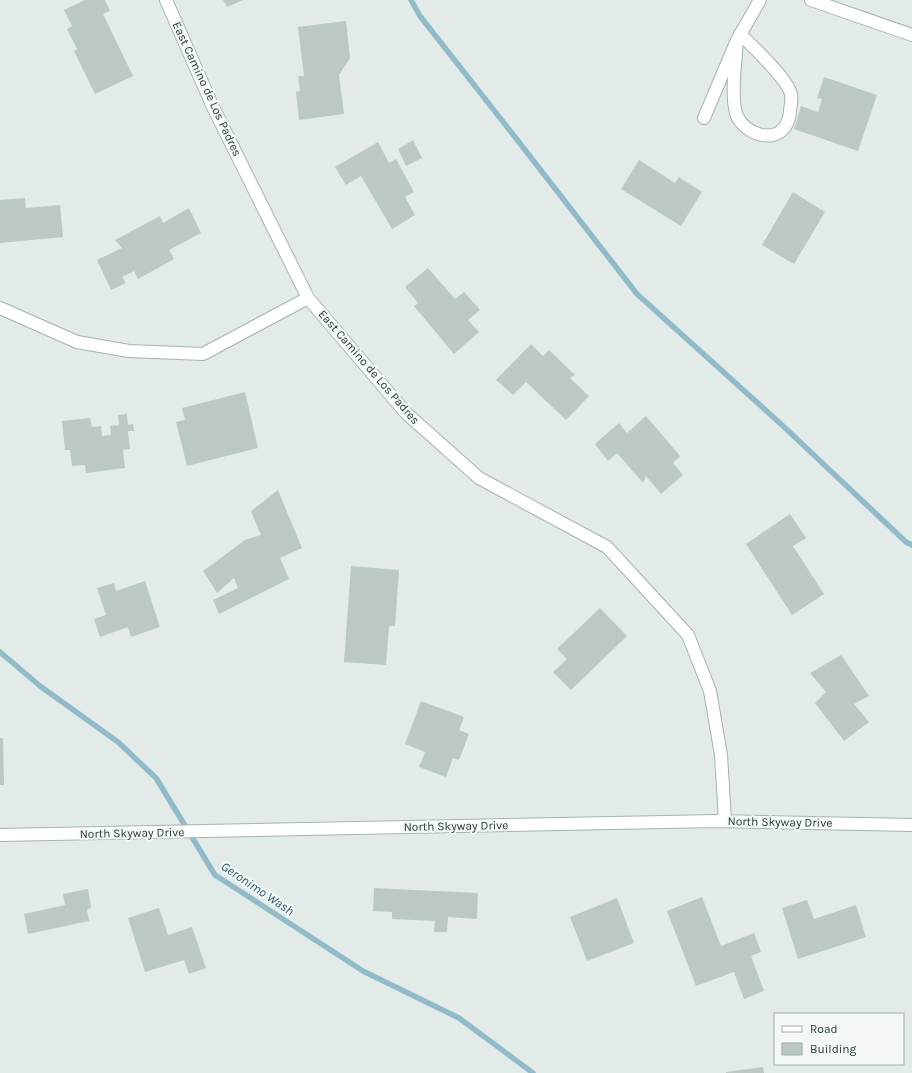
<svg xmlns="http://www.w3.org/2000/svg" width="912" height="1073" font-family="Karla,sans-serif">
	<rect width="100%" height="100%" fill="#e3ebe8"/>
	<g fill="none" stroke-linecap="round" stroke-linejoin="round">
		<!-- stream -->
		<path stroke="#92bbc9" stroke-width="5.5" d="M411,0L420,16L515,137L637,294L782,425L906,542L912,545
			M0,652L40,686L118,742L156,778L215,875L363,971L459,1018L533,1073"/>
	</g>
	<!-- building -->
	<path fill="#bcc8c4" d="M85,0H105L110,11L103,14L133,76L95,94L74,51L77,49L67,29L72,26L64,10Z
		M223,0H243L227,7Z
		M346,21L350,58L339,75L344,114L299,120L296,92L300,91L298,76H304L298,27Z
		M824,77L877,95L858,151L794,129L801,106L818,112L822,99L817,98Z
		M413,140L422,158L406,166L398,149Z
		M378,142L389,163L396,159L414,192L405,197L415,215L392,229L361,176L346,185L335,167Z
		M639,160L675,183L679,177L702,192L681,226L621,189Z
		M793,192L825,212L794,264L762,245Z
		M25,198L26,208L60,205L63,237L0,243V200Z
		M189,208L201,233L169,250L174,259L138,279L134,271L122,277L126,283L111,290L97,260L122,248L115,240L160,216L163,223Z
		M428,268L455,299L464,292L480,310L468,320L479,332L454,354L414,306L418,303L405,287Z
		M531,344L543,356L549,350L575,375L570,378L589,396L566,420L526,382L513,395L496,380Z
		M245,392L258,448L187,466L176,422L185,420L182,408Z
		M127,414L128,425L133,424L134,431H128L130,449L123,450L125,468L86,473L85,465L72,466L70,450H65L62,421L90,418L92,427L101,426L102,436L111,435L110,426L119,425L118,415Z
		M646,416L680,456L673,463L683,475L661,494L646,476L643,483L617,453L608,461L595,444L619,423L627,433Z
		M278,490L302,548L280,558L289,579L219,614L213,600L238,588L234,578L217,593L203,571L245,540L261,535L251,511Z
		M790,514L806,538L793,546L824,594L792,615L746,544Z
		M351,566L399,570L395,626H389L386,665L344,662Z
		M145,581L160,627L131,637L128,627L100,637L94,619L106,615L97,588L114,583L116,591Z
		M600,608L627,636L571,690L553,672L567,659L557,649Z
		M841,655L869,696L854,704L869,722L844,741L815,703L826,692L810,673Z
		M421,701L464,717L459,730L469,734L459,760L453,758L446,777L419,767L425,752L405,744Z
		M0,738H3L4,785H0Z
		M374,888L478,893L477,919L448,917L447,932H434L435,921L392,919V912L373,911Z
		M88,889L91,907L87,910L89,921L28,934L24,914L65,905L63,894Z
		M702,897L721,946L754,933L761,952L751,956L764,991L744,999L734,972L696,986L667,911Z
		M617,898L634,943L587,961L570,917Z
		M807,900L814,919L856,905L866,937L798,959L782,908Z
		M159,908L168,935L192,927L206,968L189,974L184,960L145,972L128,918Z
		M763,1067L764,1073H726V1072Z"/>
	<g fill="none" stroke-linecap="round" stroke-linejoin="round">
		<!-- minor casing -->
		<g stroke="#a6b2af" stroke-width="14">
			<path id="minor" d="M166,0L213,107L308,298L406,413L479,478L607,547L688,635L710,691L721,755L725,821
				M811,0L912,35
				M737,40C736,59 730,98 737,116C745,133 772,144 785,127C788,122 790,115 790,110C791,105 792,99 791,94C787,78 753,47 740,34
				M704,118L737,40L760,0
				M0,308L77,342L129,351L203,354L308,298
				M0,835L717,821L912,825"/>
		</g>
		<!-- minor -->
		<use href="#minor" stroke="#fff" stroke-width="12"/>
	</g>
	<g text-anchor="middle" stroke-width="4" stroke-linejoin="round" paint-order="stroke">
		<!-- street labels -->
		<g font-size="12" fill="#253a37" stroke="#f3f8f6">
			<text transform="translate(207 89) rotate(65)" y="4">East Camino de Los Padres</text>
			<text transform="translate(369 367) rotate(49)" y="4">East Camino de Los Padres</text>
			<text transform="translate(780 822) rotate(1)" y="4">North Skyway Drive</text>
			<text transform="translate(456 826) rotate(-1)" y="4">North Skyway Drive</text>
			<text transform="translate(132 833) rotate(-1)" y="4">North Skyway Drive</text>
		</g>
		<!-- water labels -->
		<g font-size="13" font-style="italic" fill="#265b6f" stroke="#f3f8f6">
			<text transform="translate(258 888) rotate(34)" y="5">Geronimo Wash</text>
		</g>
	</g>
	<!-- legend -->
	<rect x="774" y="1013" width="130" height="52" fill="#f3f8f6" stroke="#a1acaa"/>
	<rect x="782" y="1026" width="20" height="6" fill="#ffffff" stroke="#a1acaa"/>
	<text x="810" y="1033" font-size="12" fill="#253a37">Road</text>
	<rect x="782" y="1043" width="20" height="12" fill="#bcc8c4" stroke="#a1acaa"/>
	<text x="810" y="1053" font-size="12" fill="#253a37">Building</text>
</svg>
